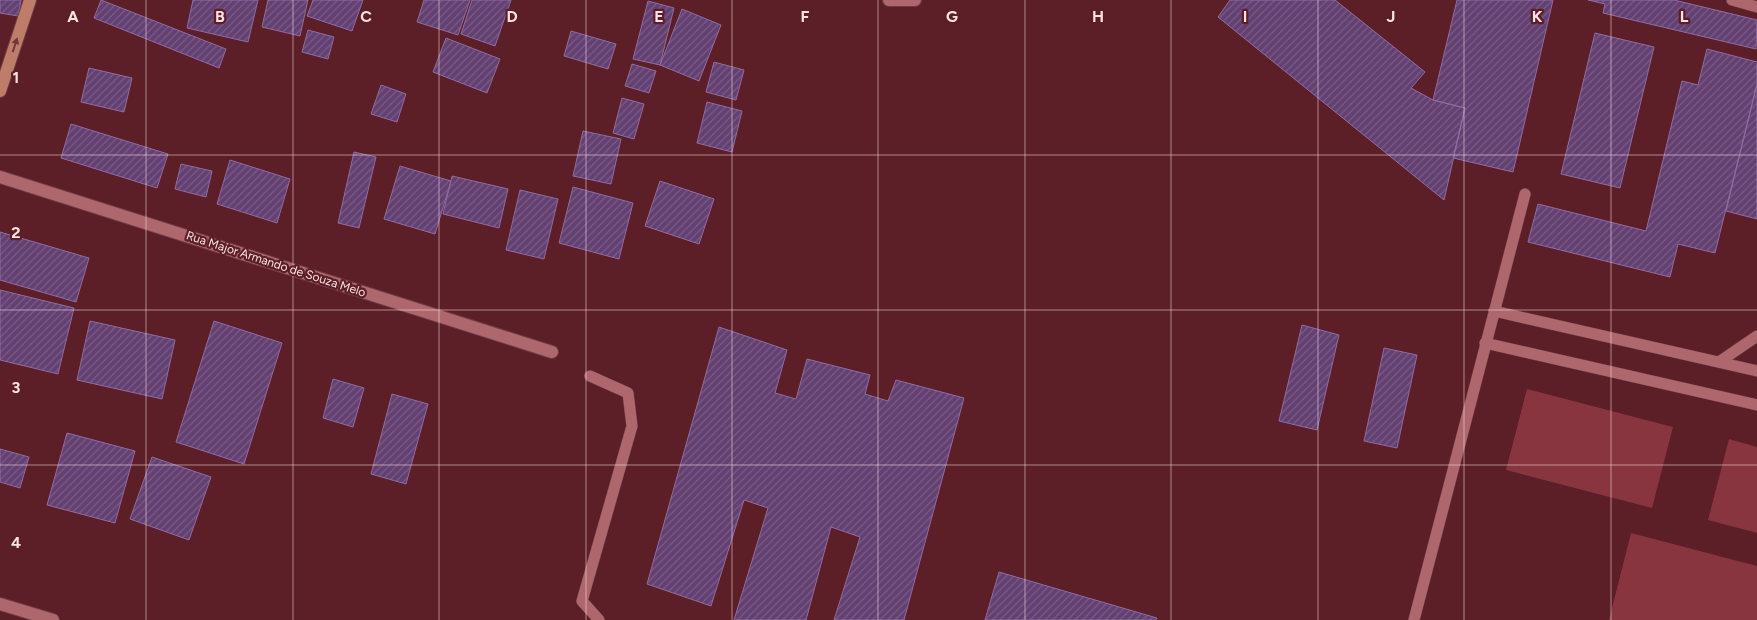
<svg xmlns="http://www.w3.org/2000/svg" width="1757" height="620" font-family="Figtree,sans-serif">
	<defs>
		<pattern id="building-hatch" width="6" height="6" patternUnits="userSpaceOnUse" patternTransform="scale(1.25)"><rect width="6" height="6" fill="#634072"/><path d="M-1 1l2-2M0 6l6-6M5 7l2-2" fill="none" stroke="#7a5b86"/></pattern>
	</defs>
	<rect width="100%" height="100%" fill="#5c1e27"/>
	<!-- pitch -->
	<path fill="#883540" d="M1527,389L1673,427L1652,508L1506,470Z
		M1729,439L1757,447V533L1708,520Z
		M1631,533L1757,566V620H1609Z"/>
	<!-- building -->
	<path fill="url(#building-hatch)" stroke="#906ca1" d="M0,0H21L18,16L0,13Z
		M101,0L226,49L219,68L94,18Z
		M193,0H258L248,42L187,28Z
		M268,0H308L300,36L262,27Z
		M313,0H363L352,31L307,16Z
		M424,0H470L458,35L417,22Z
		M472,0H511L495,46L461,34Z
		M1230,0H1335L1425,72L1411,88L1433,100L1465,108L1444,200L1218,17Z
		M1457,0H1553L1513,172L1453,158L1465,108L1433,100Z
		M1588,0H1674L1757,20L1756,49L1603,13L1605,4Z
		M648,1L674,8L660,65L633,59Z
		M682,9L721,25L699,81L660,65Z
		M308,30L334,37L328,59L302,52Z
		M571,31L616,44L608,69L564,56Z
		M1595,33L1654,47L1620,188L1561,174Z
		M446,38L500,59L487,93L433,72Z
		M1707,49L1757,62V84L1715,253L1678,244L1670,277L1528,242L1538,204L1646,231L1682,81L1698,85Z
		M714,62L744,70L736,100L706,92Z
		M632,64L656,71L649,93L625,86Z
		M89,68L132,78L124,112L81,102Z
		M1757,84V219L1726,211Z
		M381,85L406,94L397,122L371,114Z
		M622,98L644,104L634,139L613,133Z
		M707,102L742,111L732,152L697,143Z
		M71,124L168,154L157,188L61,158Z
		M583,131L621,139L611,184L573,176Z
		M354,152L376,157L359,228L338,223Z
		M230,160L290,179L277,223L217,204Z
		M181,164L212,171L206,197L175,189Z
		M400,166L451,181L435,234L384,219Z
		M452,176L508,189L499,228L443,214Z
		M660,181L714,199L699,244L645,226Z
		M573,187L633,203L619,259L559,243Z
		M520,190L558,199L544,259L506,250Z
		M0,232L89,258L76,302L0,280Z
		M0,290L74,308L58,374L0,360Z
		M90,321L175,340L162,399L77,380Z
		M214,321L282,343L244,464L176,442Z
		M1302,325L1339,335L1317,430L1279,421Z
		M719,327L787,350L775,393L796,399L807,359L870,375L865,394L888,401L896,380L964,398L904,620H834L860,537L831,527L806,620H734L768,508L744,500L711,606L647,584Z
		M1384,348L1417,355L1397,448L1364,441Z
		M333,379L364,388L353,427L323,418Z
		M392,394L428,404L406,484L371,474Z
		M67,433L135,451L115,523L47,505Z
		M0,449L29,457L20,488L0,482Z
		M152,457L211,477L189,540L130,519Z
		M999,572L1157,618L1156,620H985Z"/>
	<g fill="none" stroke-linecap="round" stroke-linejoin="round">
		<!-- lane casing -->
		<g stroke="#6f3c46" stroke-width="12">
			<path id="lane" d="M1732,0L1757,7
				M1494,311L1757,371
				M1485,343L1757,405
				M1719,362L1757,336
				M590,376L628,393L632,426L582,601L599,620
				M1414,620L1525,194"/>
		</g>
		<!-- street casing -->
		<g stroke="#6f3c46" stroke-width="14">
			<path id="street" d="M889,0H915
				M0,177L552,352
				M0,604L53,620"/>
		</g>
		<!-- secondary casing -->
		<g stroke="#6f3c46" stroke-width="14">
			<path id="secondary" d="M0,91L30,0"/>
		</g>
		<!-- lane -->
		<use href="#lane" stroke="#ad676d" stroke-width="11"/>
		<!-- street -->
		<use href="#street" stroke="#ad676d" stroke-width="12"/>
		<!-- secondary -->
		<use href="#secondary" stroke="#be7d69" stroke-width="12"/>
	</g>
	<!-- one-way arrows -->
	<defs><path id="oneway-solid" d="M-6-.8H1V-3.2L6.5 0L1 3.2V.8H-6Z" transform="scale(1.25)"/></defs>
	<use fill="#743638" href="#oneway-solid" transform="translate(15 45) rotate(-72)"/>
	<!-- grid -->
	<path fill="none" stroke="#fbe3e4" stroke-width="1" stroke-opacity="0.55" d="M146,0V620M293,0V620M439,0V620M586,0V620M732,0V620M878,0V620M1025,0V620M1171,0V620M1318,0V620M1464,0V620M1611,0V620M0,155H1757M0,310H1757M0,465H1757"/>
	<g text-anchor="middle" stroke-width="4.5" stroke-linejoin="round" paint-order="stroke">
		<!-- street labels -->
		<g font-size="12" fill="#fbe3e4" stroke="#5c1e27">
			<text transform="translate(276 264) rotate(18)" y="4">Rua Major Armando de Souza Melo</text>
		</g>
	</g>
	<g font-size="16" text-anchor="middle" font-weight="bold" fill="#fbe3e4" stroke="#5c1e27" stroke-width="4.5" stroke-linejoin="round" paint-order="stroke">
		<text x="73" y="22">A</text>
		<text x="220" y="22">B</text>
		<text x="366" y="22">C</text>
		<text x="512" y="22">D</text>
		<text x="659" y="22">E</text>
		<text x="805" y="22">F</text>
		<text x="952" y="22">G</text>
		<text x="1098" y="22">H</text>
		<text x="1245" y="22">I</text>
		<text x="1391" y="22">J</text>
		<text x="1537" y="22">K</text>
		<text x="1684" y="22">L</text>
		<text x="16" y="83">1</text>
		<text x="16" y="238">2</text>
		<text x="16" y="393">3</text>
		<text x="16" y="548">4</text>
	</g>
</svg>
